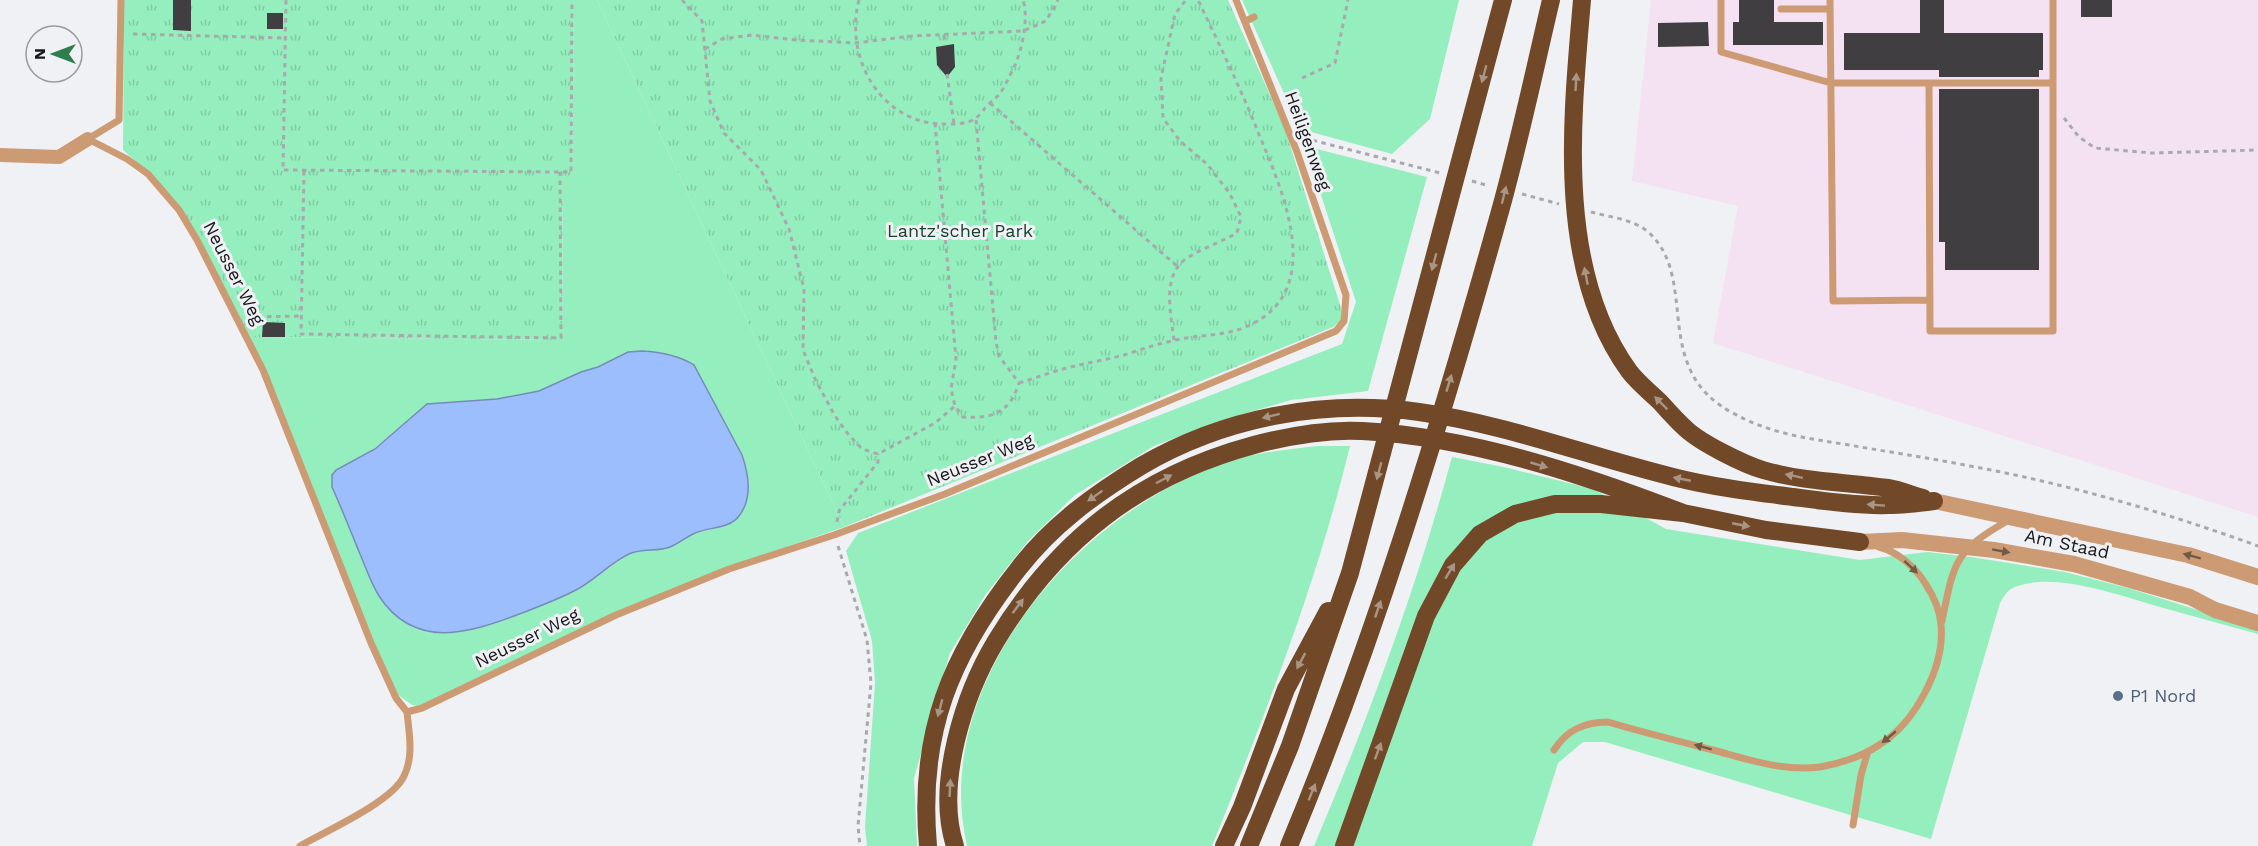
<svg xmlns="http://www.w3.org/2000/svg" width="2258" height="846" font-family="'Work Sans',sans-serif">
	<defs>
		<pattern id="park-tufts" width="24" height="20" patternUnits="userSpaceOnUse" patternTransform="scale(1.5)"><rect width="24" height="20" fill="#95eebe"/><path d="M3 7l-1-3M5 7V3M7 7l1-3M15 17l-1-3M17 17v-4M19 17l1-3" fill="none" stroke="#80cba3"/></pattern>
	</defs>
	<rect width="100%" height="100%" fill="#f0f1f5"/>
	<!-- commercial -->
	<path fill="#f4e1f1" d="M1651,0H2258V517L1713,343L1738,206L1632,181Z"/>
	<!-- green -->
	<path fill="#95eebe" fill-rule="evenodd" d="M574,0H597L844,527L729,567L421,706L412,705L397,694L372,641L250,337L562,340L563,178H572ZM611,361L694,365L742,455C752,481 750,492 739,517L722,526L694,534L670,547L642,550L629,554L576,591L508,618L468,630L435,633L412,627L360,459L375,448L427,404L497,399L539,391Z
		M1242,0H1459L1430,119L1392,154L1300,129Z
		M1305,146L1427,177L1368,391L1291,400L1219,421L1154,446L1075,495L1028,541L986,594L950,653L914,778L917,846H867L865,827L875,683L872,641L846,551L858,533L1342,344L1356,302Z
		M1318,446H1350C1317,583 1265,715 1212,846H967C929,680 1082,507 1233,460C1260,452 1290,449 1318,446Z
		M1452,457L1504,467L1593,489L1666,529L1860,560L1927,552L1971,557L2065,572L2128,588L2258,629V634C2225,625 2192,616 2160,607C2121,596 2054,571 2015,587C2007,590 2004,596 2000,603L1931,839L1605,742H1583L1558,763L1532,846H1314C1368,719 1416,590 1452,457Z"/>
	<!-- park -->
	<path fill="url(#park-tufts)" d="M124,0H574L572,178H563L562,340L250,337L200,242L158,181L123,150Z
		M597,0H1228L1285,129L1341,308V321L1333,327L844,527Z"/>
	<!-- water -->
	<path fill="#9dbefd" stroke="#758cb9" stroke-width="1.5" d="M642,351C661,352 678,355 694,365L742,455C749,475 753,498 739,516C730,529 707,527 693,534C685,538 678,544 670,547C657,552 642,548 629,554C610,563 595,580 576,590C559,599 540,606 522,613C470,633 415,651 379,596C371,583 366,568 360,554C351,532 342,509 332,487V475L336,470L375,449L427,404L497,399L539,391L581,372L598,367L628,352Z"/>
	<!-- building -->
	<path fill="#403e40" d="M173,0H191V31L173,30Z
		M1739,0H1774V22H1823V45H1733V22H1739Z
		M1920,0H1944V33H2043V70H2039V77H1939V70H1844V33H1920Z
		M2081,0H2112V17H2081Z
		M267,13H283V29H267Z
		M1708,22L1709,46L1658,47V23Z
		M954,44L955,67L947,77L937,65L936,47Z
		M1939,89H2039V270H1945V242H1939Z
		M263,322L285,323V337H262Z"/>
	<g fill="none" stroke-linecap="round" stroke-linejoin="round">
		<!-- path -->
		<path stroke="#a8a9ac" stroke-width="3" stroke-dasharray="4.5 4.5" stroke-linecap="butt" d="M286,0L283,170L560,172H571L572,0
			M682,0L702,21L710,101L724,133L761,170L789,229L804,289L803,350L816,381L835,416L848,434L862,449L878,454L935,423L955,406L963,417C993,419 1010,412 1019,383
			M859,0C844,56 879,121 940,124C951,124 967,125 976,118C979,116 983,111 985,108C990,102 997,98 1001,92C1006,84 1010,75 1014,67C1022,51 1029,17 1023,0
			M133,34L285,38
			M944,35L945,44
			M705,49L722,39L752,35L797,40L855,43L912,36L1023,31L1046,21L1058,0
			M947,74L954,124
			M1302,78L1335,63L1348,0
			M990,103L1177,266
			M2064,118L2079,137L2095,148L2151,153L2258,150
			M976,120L996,342L999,356L1019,383
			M935,123L956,359L951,389L955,406
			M1304,138L1440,173
			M304,171L301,334L561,338L560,172
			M1472,181L1489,186
			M1522,194L1559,204
			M1591,212C1609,217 1632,219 1647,231C1701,277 1649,367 1731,412C1770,434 1806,438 1849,445C1889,452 1929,458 1970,466C2068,484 2164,512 2258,546
			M249,317L301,316
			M1174,340C1171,314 1161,275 1187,258C1203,248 1221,242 1237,233L1241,217L1230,194L1208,165L1180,141L1163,118L1161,78L1175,14L1186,0
			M1019,383C1035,378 1051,372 1067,368C1086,363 1105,360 1124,355C1140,350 1156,344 1172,341C1198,334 1223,337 1248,326C1328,290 1282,190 1258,132C1240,87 1219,44 1198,0
			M837,522L839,511L878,462V454
			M838,546L867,640L871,683L858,826L860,846"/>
		<!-- service -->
		<path stroke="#cd9b73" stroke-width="7" d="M1721,0V52L1831,83H2053
			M1830,0L1833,301L1930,300
			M1781,9H1830
			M1246,21L1254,17
			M1929,83L1930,331H2053V0
			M88,139L127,159L148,174L179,210L197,240L263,370L371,643L396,698L407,712L422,708L616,615L729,569L834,535L945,494L1336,331L1344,321L1346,295L1297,152L1236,0
			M88,139L119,120L121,0
			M1942,621C1954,562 1954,551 2009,520
			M1554,750C1567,730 1584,722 1608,722C1642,732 1678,741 1713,750C1747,759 1784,772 1820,767C1839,764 1863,756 1879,745C1915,723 1945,667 1941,625C1940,610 1933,595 1925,583C1915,567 1898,552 1879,547
			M1853,825L1861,775L1868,751
			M300,846C326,831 392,802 404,776C414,756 409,733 407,712"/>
		<!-- minor -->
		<path stroke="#cd9b73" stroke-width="14" d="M0,155L59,157L88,139"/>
		<!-- tertiary -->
		<path stroke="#cd9b73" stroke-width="16" d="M1934,501L2188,555L2258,577
			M1860,542L1902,540L1994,550L2074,564L2190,597L2215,610L2258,623"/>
		<!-- motorway -->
		<path stroke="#714928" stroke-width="18" d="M1582,0C1572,118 1555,269 1629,371C1638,383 1651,393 1661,403C1669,412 1677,421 1686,429C1701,443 1743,464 1763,470C1804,482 1846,482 1888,488C1900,490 1912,495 1923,498
			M928,846C918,734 950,655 1019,568C1052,525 1095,494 1141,466C1225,417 1323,399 1419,412C1505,424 1588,456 1673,477C1712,487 1753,492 1793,497C1824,501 1858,506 1889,505C1904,505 1919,503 1934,501
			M955,846C935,785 964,694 996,641C1057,540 1139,476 1254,445C1288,436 1326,429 1362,431C1471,437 1582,474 1683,513
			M1224,846L1242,807L1286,689L1328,611
			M1249,846L1290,746L1350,573L1503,0
			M1289,846C1374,641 1439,429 1499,215C1519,144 1534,72 1551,0
			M1344,846L1426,616L1453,565L1480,534L1515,514L1555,504H1601L1683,513L1766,530L1860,542"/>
	</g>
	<!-- one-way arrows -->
	<defs><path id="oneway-solid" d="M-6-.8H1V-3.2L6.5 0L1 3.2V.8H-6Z" transform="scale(1.5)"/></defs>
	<g fill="#aa9584">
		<use href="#oneway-solid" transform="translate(1484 74) rotate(105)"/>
		<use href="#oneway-solid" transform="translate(1576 82) rotate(-87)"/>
		<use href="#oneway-solid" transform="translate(1504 195) rotate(-76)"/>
		<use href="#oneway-solid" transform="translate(1434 262) rotate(105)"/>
		<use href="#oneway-solid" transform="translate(1586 276) rotate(-101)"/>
		<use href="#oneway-solid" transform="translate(1449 383) rotate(-73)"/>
		<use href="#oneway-solid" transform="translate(1661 403) rotate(-135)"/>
		<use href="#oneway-solid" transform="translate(1271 416) rotate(166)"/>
		<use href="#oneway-solid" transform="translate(1539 465) rotate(16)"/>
		<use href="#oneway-solid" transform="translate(1379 471) rotate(105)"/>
		<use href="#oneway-solid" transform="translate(1794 476) rotate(-168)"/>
		<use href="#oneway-solid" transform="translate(1164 479) rotate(-28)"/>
		<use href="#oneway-solid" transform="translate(1682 479) rotate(-169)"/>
		<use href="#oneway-solid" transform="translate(1095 496) rotate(145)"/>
		<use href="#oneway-solid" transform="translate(1876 505) rotate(-176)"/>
		<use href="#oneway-solid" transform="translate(1741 525) rotate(11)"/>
		<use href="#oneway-solid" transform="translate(1450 571) rotate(-59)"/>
		<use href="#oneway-solid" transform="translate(1018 606) rotate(-53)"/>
		<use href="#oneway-solid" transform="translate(1378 609) rotate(-71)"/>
		<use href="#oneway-solid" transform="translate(1301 661) rotate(118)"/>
		<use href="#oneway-solid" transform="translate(940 708) rotate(105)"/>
		<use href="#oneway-solid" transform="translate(1378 751) rotate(-70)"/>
		<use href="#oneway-solid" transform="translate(950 788) rotate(-87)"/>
		<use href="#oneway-solid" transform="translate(1312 792) rotate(-68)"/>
	</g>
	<g fill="#725a46">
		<use href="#oneway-solid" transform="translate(2001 551) rotate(10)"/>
		<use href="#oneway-solid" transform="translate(2192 556) rotate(-165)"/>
		<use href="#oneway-solid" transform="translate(1911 567) rotate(43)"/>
		<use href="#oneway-solid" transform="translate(1889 737) rotate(140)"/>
		<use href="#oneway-solid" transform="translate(1703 747) rotate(-165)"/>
	</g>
	<!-- markers -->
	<circle fill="#5c6f8a" stroke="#f0f1f5" stroke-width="2" cx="2118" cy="696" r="6"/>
	<g text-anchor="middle" stroke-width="6" stroke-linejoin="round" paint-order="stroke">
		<!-- street labels -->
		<g font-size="18" fill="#171819" stroke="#f0f1f5">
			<text transform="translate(1308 141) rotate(70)" y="6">Heiligenweg</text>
			<text transform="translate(234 273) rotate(63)" y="6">Neusser Weg</text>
			<text transform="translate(980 460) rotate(-22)" y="6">Neusser Weg</text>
			<text transform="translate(2067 544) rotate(12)" y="6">Am Staad</text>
			<text transform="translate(527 638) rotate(-26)" y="6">Neusser Weg</text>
		</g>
		<!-- park labels -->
		<g font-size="18" fill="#17422d" stroke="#f0f1f5">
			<text x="960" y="237">Lantz'scher Park</text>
		</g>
		<!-- service labels -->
		<g font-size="18" fill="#4e5e75" stroke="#f0f1f5" text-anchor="start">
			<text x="2130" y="702">P1 Nord</text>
		</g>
	</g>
	<!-- north arrow -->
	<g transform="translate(54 54) rotate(270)"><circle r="28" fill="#f0f1f5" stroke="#999a9d" stroke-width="1.5"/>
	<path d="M0-4.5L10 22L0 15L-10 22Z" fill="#2e7d4d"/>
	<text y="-9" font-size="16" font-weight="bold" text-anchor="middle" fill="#171819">N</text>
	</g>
</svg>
